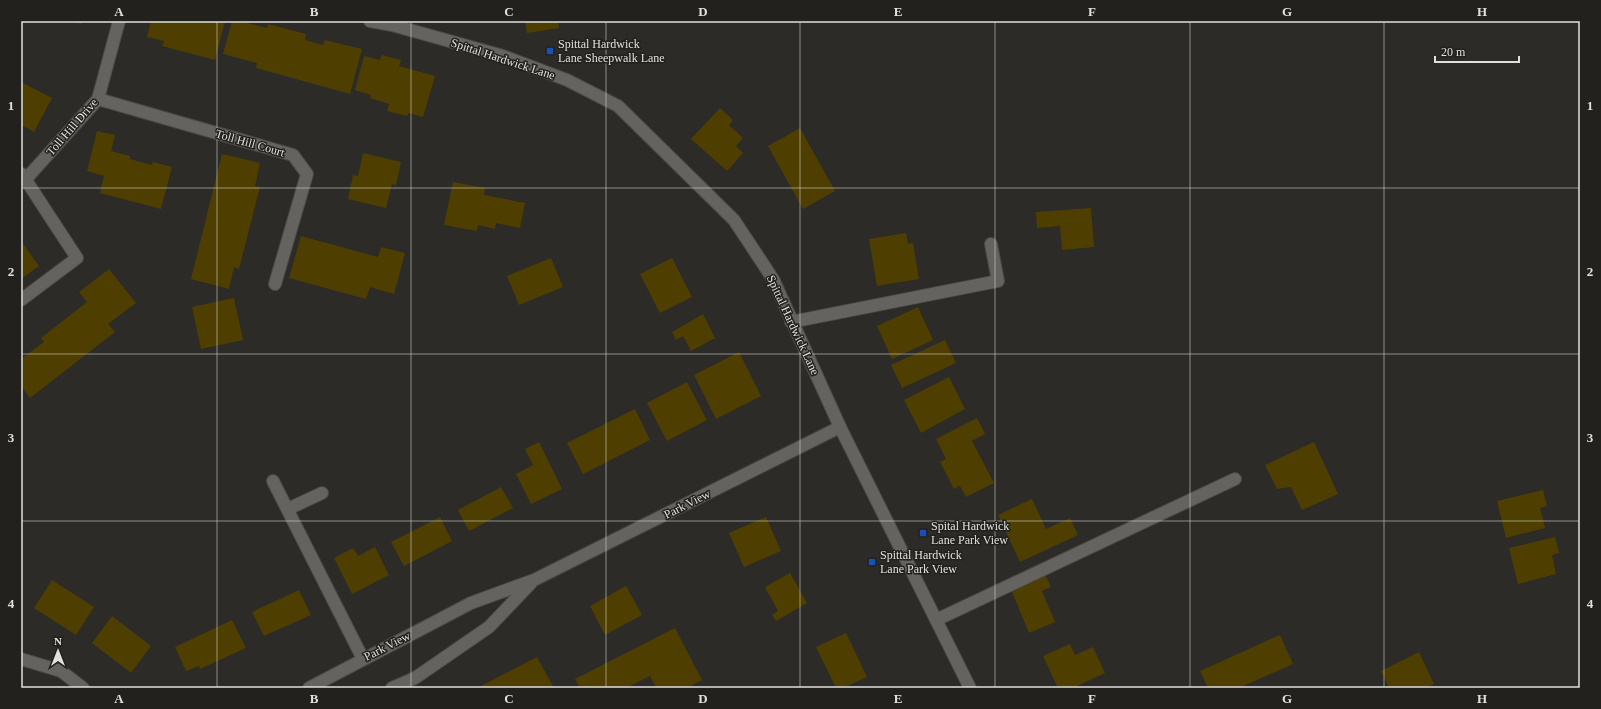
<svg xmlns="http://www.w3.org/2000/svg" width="1601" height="709" font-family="'Times New Roman',serif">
	<rect width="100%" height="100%" fill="#2c2b27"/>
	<!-- building -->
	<path fill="#4e3f00" d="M71,21H82L81,24Z
		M151,21H225L215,60L162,46L164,41L147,37Z
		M232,21H240L267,28L268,24L306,34L305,40L323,45L325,40L362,49L350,94L256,68L257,63L223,54Z
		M512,21H522V22L512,23Z
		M525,21H558L559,28L527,33Z
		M382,55L401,60L399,66L435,76L423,117L409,113L407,116L387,111L389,104L370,98L371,95L355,90L364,56L380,60Z
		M21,82L52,98L34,132L21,125Z
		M720,108L733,120L729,125L743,138L736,146L743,153L727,171L691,139Z
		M800,128L835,191L803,209L768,146Z
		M97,131L115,135L111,151L130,156V159L152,165L153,162L172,167L161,209L100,193L104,176L87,171Z
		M363,153L401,162L396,185L392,184L386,208L348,199L353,175L358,176Z
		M222,154L260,163L255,186L260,187L239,269L234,267L229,289L191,279Z
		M453,182L485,188L484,195L525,203L520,228L496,223L495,229L478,225L477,231L444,225Z
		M1091,208L1094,247L1062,250L1060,226L1037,228L1036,212Z
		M906,233L908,244L913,243L919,279L877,286L869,239Z
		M301,236L378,257L381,247L405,253L394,294L370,287L366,299L289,278Z
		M21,241L39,266L21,279Z
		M551,258L563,287L519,305L507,276Z
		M672,258L692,297L660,313L640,274Z
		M109,269L136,303L108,324L115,332L30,398L21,386V359L44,342L41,338L87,302L79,292Z
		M234,298L243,340L201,349L192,307Z
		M918,307L933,340L892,359L877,326Z
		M703,314L715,338L691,351L683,336L676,340L672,332Z
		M945,340L956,363L902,388L891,365Z
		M739,352L761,396L716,419L694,375Z
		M949,377L965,409L921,433L904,400Z
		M687,382L707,420L667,441L647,403Z
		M635,409L650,440L583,474L567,443Z
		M977,418L985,434L972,441L994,483L966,497L960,486L954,489L940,462L946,459L936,439Z
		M539,442L562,489L531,504L516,474L533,465L525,449Z
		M1314,442L1338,494L1302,510L1291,487L1277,489L1265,465Z
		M501,487L513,508L469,531L458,510Z
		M1543,490L1547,506L1540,508L1545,528L1506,538L1497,501Z
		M1032,499L1046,529L1070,518L1078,535L1020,562L998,515Z
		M440,517L452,541L404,566L391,542Z
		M766,517L781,551L744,567L729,533Z
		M1555,537L1559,553L1552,555L1556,574L1518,584L1509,548Z
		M375,547L389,575L352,594L334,558L353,548L358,556Z
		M1044,572L1051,587L1042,591L1055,622L1029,633L1010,587Z
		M790,573L807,603L776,621L772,615L778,611L765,587Z
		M52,580L94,607L76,635L34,608Z
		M626,586L642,615L605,635L590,606Z
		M299,590L311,615L264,636L252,612Z
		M112,616L151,646L131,673L92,643Z
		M232,620L246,648L200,669L199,666L186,671L175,647Z
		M675,628L702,680L687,688H656L650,676L626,688H580L575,679Z
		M846,633L867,677L843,688H836L816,647Z
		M1280,635L1293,664L1239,688H1208L1200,671Z
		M1070,644L1075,655L1093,647L1105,673L1073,688H1058L1043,656Z
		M1419,652L1434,684L1426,688H1389L1381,671Z
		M537,657L554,688H477Z"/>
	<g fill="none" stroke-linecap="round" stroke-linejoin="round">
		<!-- service casing -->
		<g stroke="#494846" stroke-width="14">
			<path id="service" d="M21,300L77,258L54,223
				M791,322L998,281L991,244
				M273,481L363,659
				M288,509L322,493
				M936,620L1235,479"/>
		</g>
		<!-- minor casing -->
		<g stroke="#494846" stroke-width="14">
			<path id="minor" d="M98,99L293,155L307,174L275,284
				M22,174L54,223
				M25,180L98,99L119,21
				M21,659L61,671L83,688
				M309,688L471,603L534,580L840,427
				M392,688L415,678L489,627L531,583"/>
		</g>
		<!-- tertiary casing -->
		<g stroke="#494846" stroke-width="14">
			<path id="tertiary" d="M370,21L392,25L503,56L567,80L618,106L734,220L773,279L840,427L970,688"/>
		</g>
		<!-- service -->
		<use href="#service" stroke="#64635f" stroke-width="12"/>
		<!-- minor -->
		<use href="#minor" stroke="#64635f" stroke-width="12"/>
		<!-- tertiary -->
		<use href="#tertiary" stroke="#64635f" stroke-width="12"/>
	</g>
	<!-- grid -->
	<path fill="none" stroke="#e0e0de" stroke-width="1" stroke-opacity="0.55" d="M217,21V688M411,21V688M606,21V688M800,21V688M995,21V688M1190,21V688M1384,21V688M21,188H1580M21,354H1580M21,521H1580"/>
	<!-- markers -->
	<g fill="#1a4fb4" stroke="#22211e" stroke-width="1.5">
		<rect x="546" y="47" width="8" height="8" rx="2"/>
		<rect x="919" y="529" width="8" height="8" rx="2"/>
		<rect x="868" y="558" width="8" height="8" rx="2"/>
	</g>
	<g text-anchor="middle" stroke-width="3" stroke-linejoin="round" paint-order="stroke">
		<!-- poi labels -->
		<g font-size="12" fill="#e0e0de" stroke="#22211e" text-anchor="start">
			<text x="558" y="48">Spittal Hardwick<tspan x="558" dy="14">Lane Sheepwalk Lane</tspan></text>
			<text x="931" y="530">Spital Hardwick<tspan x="931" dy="14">Lane Park View</tspan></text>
			<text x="880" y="559">Spittal Hardwick<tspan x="880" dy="14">Lane Park View</tspan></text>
		</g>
		<!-- street labels -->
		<g font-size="12" fill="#e0e0de" stroke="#22211e">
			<text transform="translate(503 59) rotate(18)" y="4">Spittal Hardwick Lane</text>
			<text transform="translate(72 127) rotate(-49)" y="4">Toll Hill Drive</text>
			<text transform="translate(250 143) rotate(16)" y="4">Toll Hill Court</text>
			<text transform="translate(793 325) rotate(65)" y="4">Spittal Hardwick Lane</text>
			<text transform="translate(687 504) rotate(-27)" y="4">Park View</text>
			<text transform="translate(387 646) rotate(-27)" y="4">Park View</text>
		</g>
	</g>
	<!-- border -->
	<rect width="1601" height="709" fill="none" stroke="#22211e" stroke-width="44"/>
	<!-- north arrow -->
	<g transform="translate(58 651)" stroke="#22211e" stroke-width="3" paint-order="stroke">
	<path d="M0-3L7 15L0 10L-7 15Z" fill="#e0e0de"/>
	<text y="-6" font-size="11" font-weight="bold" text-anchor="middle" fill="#e0e0de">N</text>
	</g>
	<!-- scale -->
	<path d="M1435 56v6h84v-6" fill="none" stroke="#e0e0de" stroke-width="2"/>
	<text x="1441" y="56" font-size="12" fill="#e0e0de" stroke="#22211e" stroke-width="3" paint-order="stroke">20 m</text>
	<rect x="22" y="22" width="1557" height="665" fill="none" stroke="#e0e0de" stroke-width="1.5"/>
	<g font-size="13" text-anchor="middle" font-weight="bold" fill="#e0e0de">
		<text x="119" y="16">A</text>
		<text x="314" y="16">B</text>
		<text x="509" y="16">C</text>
		<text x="703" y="16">D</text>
		<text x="898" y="16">E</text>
		<text x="1092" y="16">F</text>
		<text x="1287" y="16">G</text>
		<text x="1482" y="16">H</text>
		<text x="11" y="110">1</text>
		<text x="1590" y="110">1</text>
		<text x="11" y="276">2</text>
		<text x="1590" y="276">2</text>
		<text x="11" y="442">3</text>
		<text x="1590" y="442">3</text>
		<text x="11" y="608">4</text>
		<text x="1590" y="608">4</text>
		<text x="119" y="703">A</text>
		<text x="314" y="703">B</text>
		<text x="509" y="703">C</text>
		<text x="703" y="703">D</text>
		<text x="898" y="703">E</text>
		<text x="1092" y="703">F</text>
		<text x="1287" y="703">G</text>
		<text x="1482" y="703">H</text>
	</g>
</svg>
